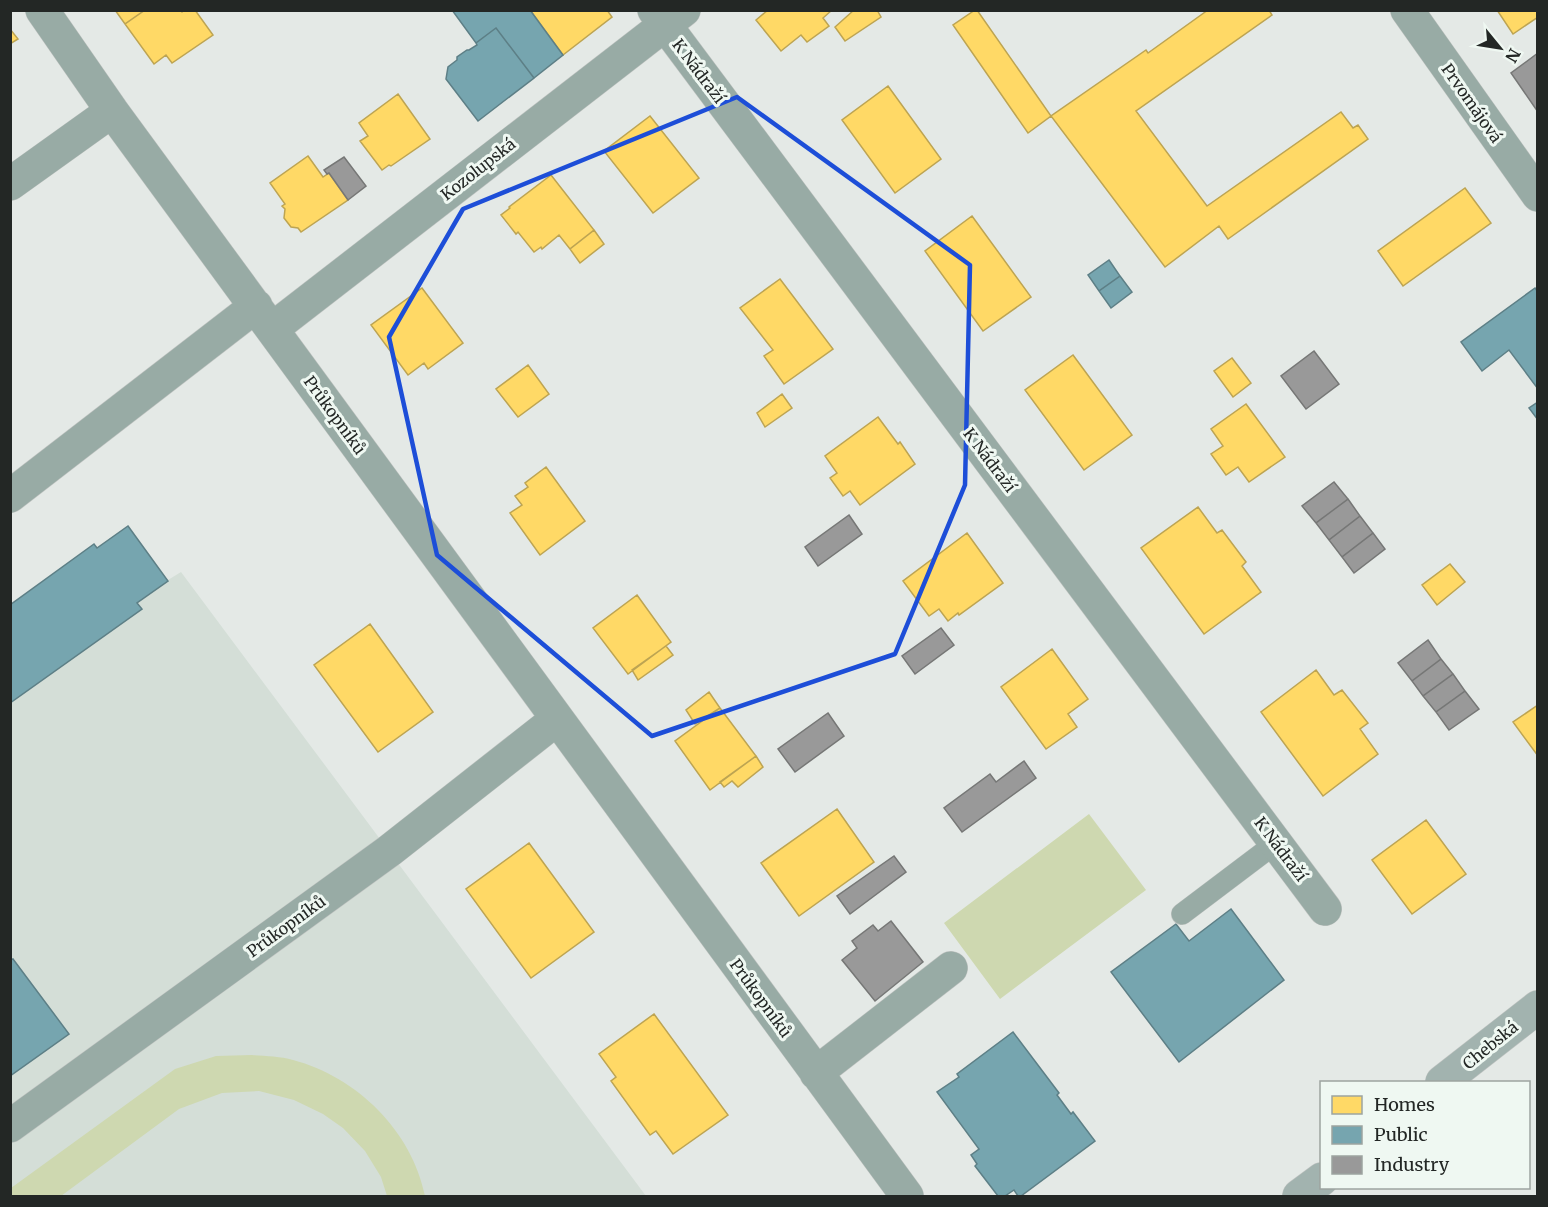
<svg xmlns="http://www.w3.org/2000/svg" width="1548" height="1207" font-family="Merriweather,serif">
	<rect width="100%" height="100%" fill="#e4e9e6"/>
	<!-- built -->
	<path fill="#d4ded7" d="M128,526L168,580L181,572L646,1196H11L10,605L94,544L97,547Z"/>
	<!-- green -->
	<path fill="#ced8b0" d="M1089,814L1146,890L1000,999L944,923Z
		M252,1055C265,1056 280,1056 293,1060C357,1077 412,1131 425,1196H387L381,1177L365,1151L343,1128L323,1114L294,1100L259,1091L222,1093L179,1109L61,1196H11V1188L175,1069L216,1056Z"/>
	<!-- homes -->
	<path fill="#ffd966" stroke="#bda452" stroke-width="1.5" d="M115,10H145L125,24Z
		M145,10H180L182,12L184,10H195L213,35L172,63L166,55L154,64L125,24Z
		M530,10H607L612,17L563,55Z
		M768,10H832L823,18L829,26L807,42L801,35L781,51L756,20Z
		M854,10H877L881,17L845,41L835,27Z
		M975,10H977L1051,116L1028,133L953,25Z
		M1208,10H1269L1272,15L1136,111L1207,206L1341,112L1353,128L1358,125L1368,139L1228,239L1219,226L1165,267L1051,116L1146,50L1148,53Z
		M1497,10H1538V17L1513,34Z
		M10,29L18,39L10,44Z
		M888,86L941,159L895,193L842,120Z
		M398,94L430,139L391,166L389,165L382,170L360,141L368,136L359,123Z
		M650,116L699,178L653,213L604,151Z
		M308,156L323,177L329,173L348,200L301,232L298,228L291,227L284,218L285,209L282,206L285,204L270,183Z
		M551,175L594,230L570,249L559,235L542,249L541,247L534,252L518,232L516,234L501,215L510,208L509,207Z
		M1465,188L1491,223L1403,286L1378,251Z
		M972,216L1031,297L983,331L925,251Z
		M594,230L604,244L580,263L570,249Z
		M780,279L833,349L784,384L764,356L773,350L740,308Z
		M422,288L463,343L428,369L424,363L408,375L371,325Z
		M1073,355L1132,435L1084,470L1025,390Z
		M1232,358L1251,383L1233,397L1214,371Z
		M528,365L549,394L518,417L496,389Z
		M782,394L792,408L765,427L757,413Z
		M1246,404L1285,457L1249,482L1238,467L1226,475L1211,454L1223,446L1211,429Z
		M878,417L898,444L900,442L915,464L860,505L850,491L843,496L830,478L837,473L825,456Z
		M546,467L585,521L540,555L510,513L522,505L515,496L528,487L525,483Z
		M1198,507L1217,533L1222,530L1246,562L1242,566L1261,592L1204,634L1141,548Z
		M967,533L1003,583L959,615L958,613L948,621L939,609L929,616L903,581Z
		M1450,564L1465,582L1437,605L1422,585Z
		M637,595L671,642L628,674L593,628Z
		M370,624L433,712L378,752L314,665Z
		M666,646L673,655L638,680L632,670Z
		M1052,649L1088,699L1068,714L1077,727L1046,749L1001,687Z
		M1316,670L1334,695L1342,690L1368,723L1360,729L1378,754L1323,796L1261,712Z
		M709,692L720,708L695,724L686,710Z
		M1538,705V756L1513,722Z
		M720,708L756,756L710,790L675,741Z
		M756,756L763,767L738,787L732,781L724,787L720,782Z
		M837,809L874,862L799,916L761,863Z
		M1426,820L1466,874L1412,914L1372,860Z
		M529,843L594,932L531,978L466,889Z
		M654,1014L728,1115L673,1154L656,1131L650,1135L611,1081L616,1077L599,1054Z"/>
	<!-- public -->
	<path fill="#76a5af" stroke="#5d7f86" stroke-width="1.5" d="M452,10H530L563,55L534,78L496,28L476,43Z
		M496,28L534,78L478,121L446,79L448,67L457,60V57L467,50H469L477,45L476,43Z
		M1109,260L1120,276L1099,291L1088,275Z
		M1120,276L1132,292L1111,308L1099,291Z
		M1535,288L1538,292V389L1509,350L1482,371L1461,342Z
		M1538,402V420L1529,408Z
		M128,526L168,581L137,603L142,609L10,703V605L94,544L97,548Z
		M1231,909L1284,980L1179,1062L1111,972L1176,924L1189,941Z
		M13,959L69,1034L10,1076V960Z
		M1013,1032L1059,1093L1057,1095L1071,1114L1073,1112L1095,1141L1021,1196H1018L1014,1190L1005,1196H998L975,1166L977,1164L971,1155L979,1149L937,1092L959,1077L957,1074Z"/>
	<!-- industry -->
	<path fill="#999" stroke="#767776" stroke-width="1.5" d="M1538,53V112L1511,73Z
		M344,157L366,186L348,200L329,173L327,174L324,170Z
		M1314,351L1339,384L1306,409L1281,376Z
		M1334,482L1348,499L1316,523L1302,506Z
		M1348,499L1360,516L1329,540L1316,523Z
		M849,515L862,534L818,566L805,547Z
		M1360,516L1373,533L1342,557L1329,540Z
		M1373,533L1385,549L1354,573L1342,557Z
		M941,628L954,645L915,674L902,656Z
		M1428,640L1441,659L1412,681L1398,663Z
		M1441,659L1453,674L1423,696L1412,681Z
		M1453,674L1465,691L1436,712L1423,696Z
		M1465,691L1479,709L1449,730L1436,712Z
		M828,713L844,736L795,772L778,749Z
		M1024,761L1036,778L962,832L944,808L990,774L996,782Z
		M894,856L906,872L850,914L837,896Z
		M891,921L923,962L875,1001L842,960L857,948L852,941L873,925L878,931Z"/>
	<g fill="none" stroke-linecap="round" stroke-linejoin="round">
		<!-- service casing -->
		<g stroke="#c2c5c3" stroke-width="22">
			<path id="service" d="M1182,914L1276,843"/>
		</g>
		<!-- minor casing -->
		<g stroke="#c2c5c3" stroke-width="34">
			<path id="minor" d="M42,10L112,111L907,1196
				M654,10L1325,909
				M10,184L112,111
				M272,329L684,10
				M10,496L256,306
				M816,1073L951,968
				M10,1126L389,851L557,719"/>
		</g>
		<!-- tertiary casing -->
		<g stroke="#c2c5c3" stroke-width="34">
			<path id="tertiary" d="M1407,10L1538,195"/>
		</g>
		<!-- secondary casing -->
		<g stroke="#c2c5c3" stroke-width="34">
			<path id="secondary" d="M1442,1082L1538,1007
				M1299,1196L1322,1179"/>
		</g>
		<!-- service -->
		<use href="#service" stroke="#98aba5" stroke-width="21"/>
		<!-- minor -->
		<use href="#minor" stroke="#98aba5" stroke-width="33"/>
		<!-- tertiary -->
		<use href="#tertiary" stroke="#98aba5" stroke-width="33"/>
		<!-- secondary -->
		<use href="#secondary" stroke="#a2b3af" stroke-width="33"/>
	</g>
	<!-- marked area -->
	<path fill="none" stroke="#1d4ed8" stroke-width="4.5" stroke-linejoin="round" d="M737,97L970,265L965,485L895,654L652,736L437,555L389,337L463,209Z"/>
	<g text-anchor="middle" stroke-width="6" stroke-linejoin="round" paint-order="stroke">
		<!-- street labels -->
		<g font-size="16" fill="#232725" stroke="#eff8f2">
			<text transform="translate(699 71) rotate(53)" y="6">K Nádraží</text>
			<text transform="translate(1472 103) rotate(55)" y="6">Prvomájová</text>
			<text transform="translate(478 169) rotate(-38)" y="6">Kozolupská</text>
			<text transform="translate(335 415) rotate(54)" y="6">Průkopníků</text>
			<text transform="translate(990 460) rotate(53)" y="6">K Nádraží</text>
			<text transform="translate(1281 849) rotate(53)" y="6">K Nádraží</text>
			<text transform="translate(286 926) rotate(-36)" y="6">Průkopníků</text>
			<text transform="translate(761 998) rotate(54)" y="6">Průkopníků</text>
			<text transform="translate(1490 1045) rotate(-39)" y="6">Chebská</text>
		</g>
	</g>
	<!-- border -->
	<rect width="1548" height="1207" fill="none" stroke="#232725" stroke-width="24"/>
	<!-- legend -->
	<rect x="1320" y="1081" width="210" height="108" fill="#eff8f2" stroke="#9da4a0" stroke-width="1.5"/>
	<rect x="1332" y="1096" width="30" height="18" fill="#ffd966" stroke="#9da4a0" stroke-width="1.5"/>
	<text x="1374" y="1111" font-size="18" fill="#232725">Homes</text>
	<rect x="1332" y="1126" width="30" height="18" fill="#76a5af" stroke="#9da4a0" stroke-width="1.5"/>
	<text x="1374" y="1141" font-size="18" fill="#232725">Public</text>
	<rect x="1332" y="1156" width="30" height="18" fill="#999999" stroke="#9da4a0" stroke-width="1.5"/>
	<text x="1374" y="1171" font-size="18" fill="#232725">Industry</text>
	<!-- north arrow -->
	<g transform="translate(1500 48) rotate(120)" stroke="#eff8f2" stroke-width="4.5" paint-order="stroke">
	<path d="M0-4.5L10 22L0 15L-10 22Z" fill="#232725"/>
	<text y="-9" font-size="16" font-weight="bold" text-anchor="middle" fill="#232725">N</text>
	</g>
</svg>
